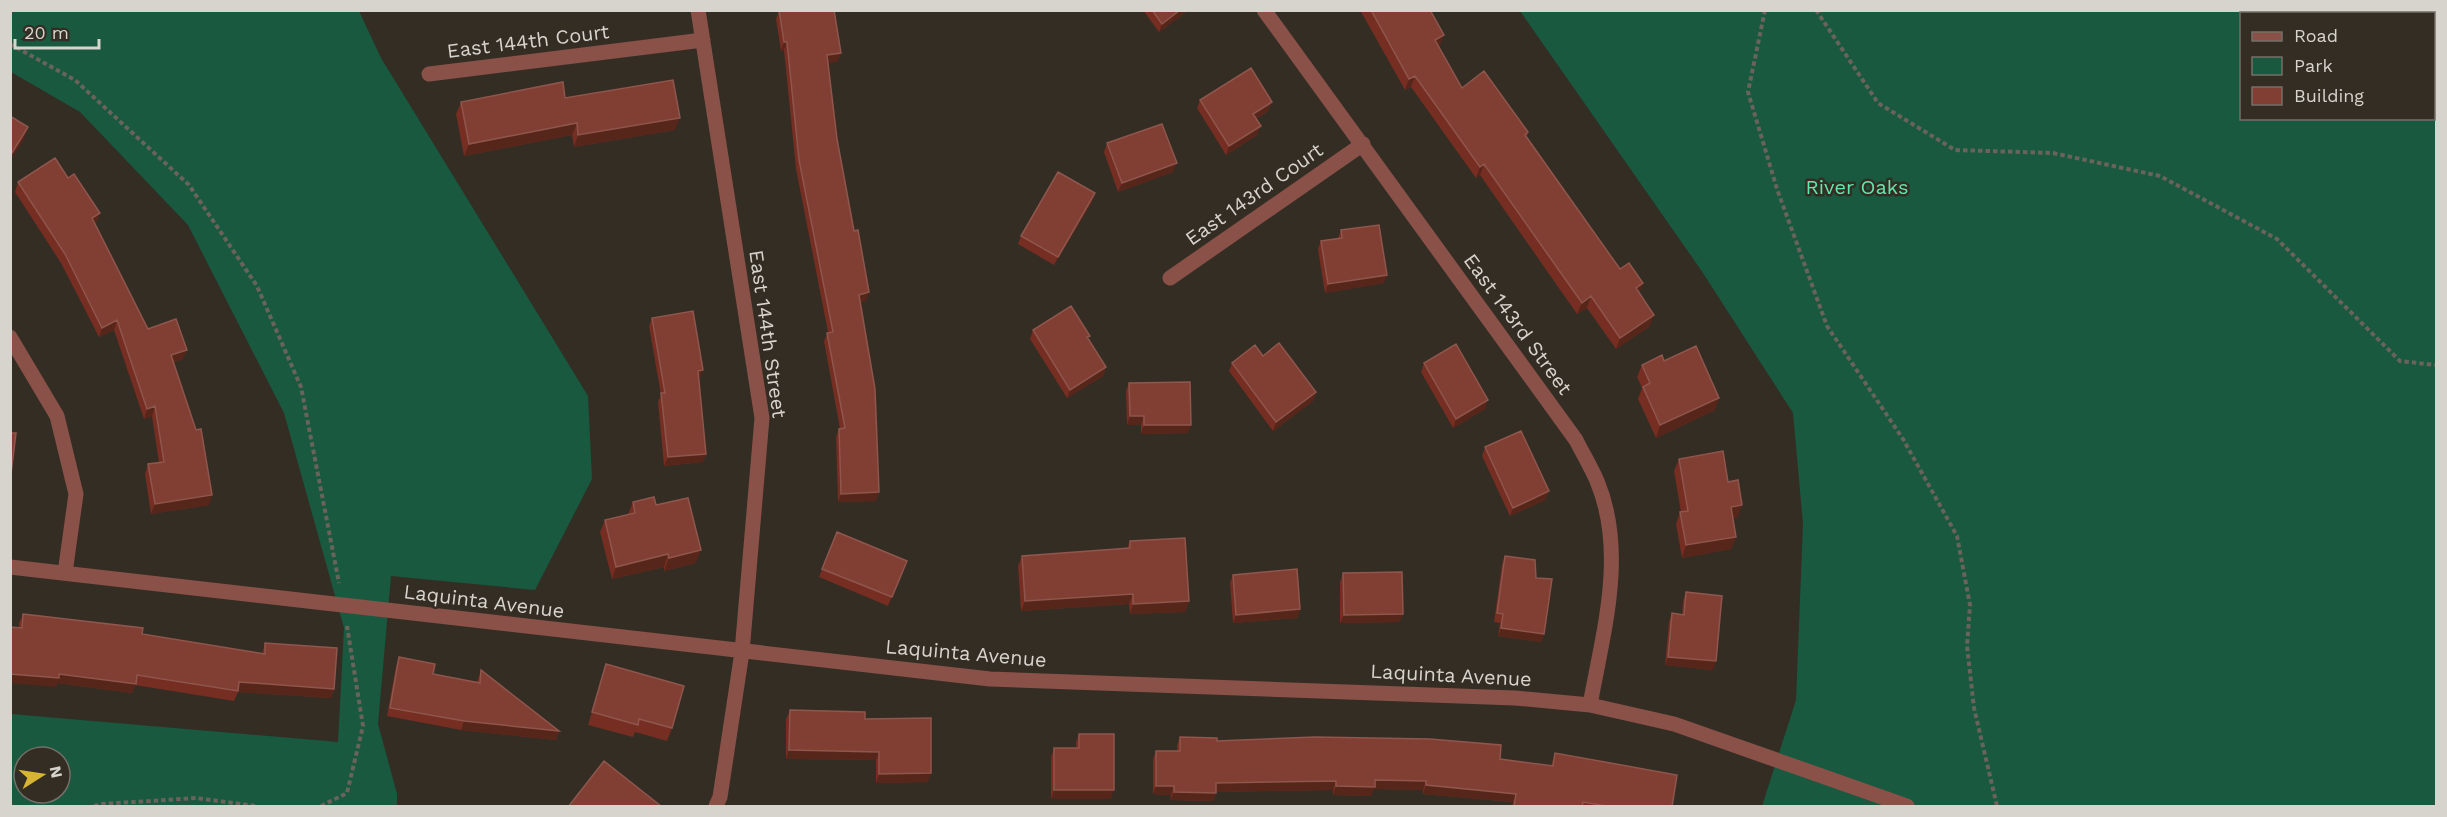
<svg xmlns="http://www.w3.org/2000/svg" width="2447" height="817" font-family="'Work Sans',sans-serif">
	<rect width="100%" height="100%" fill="#342d24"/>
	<!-- green -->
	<path fill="#18593f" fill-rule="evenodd" d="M11,11H359L381,58L588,396L592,479L535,590L391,576L378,724L397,794V806H11V714L338,742L344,628L284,413L188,225L80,112L11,72ZM24,757H60V793H24Z
		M1520,11H2436V806H1762L1796,700L1803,524L1793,413L1701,270ZM2242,14H2434V118H2242Z"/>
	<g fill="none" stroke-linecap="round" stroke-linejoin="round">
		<!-- river -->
		<path stroke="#00133f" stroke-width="50" d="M2341,10L2343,14
			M2434,61L2436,62"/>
		<!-- path -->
		<path stroke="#69635b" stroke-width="4" stroke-dasharray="4.5 3" stroke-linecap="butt" d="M1765,10L1748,92L1777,189L1827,326L1903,439L1957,536L1970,605L1967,646L1974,708L1997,806
			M1816,10L1878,103L1955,150L2053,153L2160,176L2277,239L2400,361L2436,365
			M10,44L75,80L189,185L257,286L301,387L339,583
			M94,806L102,804L196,798L256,806
			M321,806L347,793L363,726L347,626"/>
		<!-- minor -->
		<path stroke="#895148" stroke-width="15" d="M698,10L762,418L742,652L720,797L716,806
			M1264,10L1576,440C1583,454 1591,467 1597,481C1627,553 1603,632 1590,705
			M429,74L703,40
			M1170,278L1363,144
			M10,337L57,416L76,494L65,573
			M10,567L990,679L1515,698L1590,705L1674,724L1907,806"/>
	</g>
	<!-- wall -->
	<path fill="#762d22" d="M777,10H834L838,61L828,63L837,139L866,301L860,302L876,501L838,502L836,437L839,429H840L824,341L828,332L796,169L784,50L781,51L776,19L778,14Z
		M1143,10H1189L1159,32Z
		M1360,10H1430L1440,46L1438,47L1462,88L1528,132L1527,137L1620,269L1639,293L1650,326L1616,349L1587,308L1577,314L1480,175L1476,178L1411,87L1405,90Z
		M565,98L675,130L574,147L572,135L464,156L456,114L461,102Z
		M1200,100L1268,111L1256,119L1257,135L1226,155L1197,108Z
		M1107,143L1173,172L1118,192L1104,152Z
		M68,178L100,213L96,222L95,223L148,329L183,359L174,362L212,495L209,505L151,514L145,474L148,464L159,463L152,416L144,419L114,330L99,337L61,263L15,192L18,182Z
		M1092,202L1054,265L1018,244L1021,236Z
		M1341,230L1384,283L1325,293L1318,249L1321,241L1338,238Z
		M652,318L700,378H699L706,454L703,462L664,466L658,402L661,395L649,326Z
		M1033,330L1088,340L1106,367L1103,376L1067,398L1030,339Z
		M1263,356L1316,392L1313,401L1273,431L1229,371L1232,363Z
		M1664,361L1715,410L1656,438L1638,399L1642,388L1637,377L1642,365Z
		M1424,363L1485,409L1453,428L1421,372Z
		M1129,383L1188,433L1141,434V425H1127L1126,391Z
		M1485,447L1549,491L1545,500L1510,516L1482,456Z
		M1679,459L1728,482L1738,517L1733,518L1736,537L1731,549L1682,558L1676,524L1680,512H1681L1674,471Z
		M633,502L656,505L696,563L664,571V567L612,579L600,532L605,520L628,514Z
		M1130,541L1189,601L1185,612L1130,614L1129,604L1021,611L1018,566L1022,556L1127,548Z
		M1505,556L1536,578L1544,634L1541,642L1498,636L1500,623L1494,622L1502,564Z
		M822,569H903L888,606L819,577Z
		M1343,573L1403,614L1399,622L1340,623V582Z
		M1233,575L1300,609L1297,618L1233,623L1230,583Z
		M1686,592L1713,670L1665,665L1669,622L1672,613L1682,614L1683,601Z
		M23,614L262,654L265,643L334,689L331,698L238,692L234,701L135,685L132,693L57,683L56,687L19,627V623Z
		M399,657L433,674L477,682L481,670L559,731L556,740L461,730L387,716L396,666Z
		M606,664L672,728L667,741L635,732L633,737L588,725Z
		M790,710L865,719L928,782L876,783V760L786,759V719Z
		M1079,734L1111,799H1051V757L1054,748H1076V742Z
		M1180,737L1217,741L1500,759L1551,766L1555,753L1672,807H1512L1513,802L1423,794V790L1374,789L1371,796L1333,795V790L1216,792L1213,801L1170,800L1171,795L1153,794V759L1156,751H1177V745Z"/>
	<!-- shaded-wall -->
	<path fill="#57261b" d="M1180,10H1189L1159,32L1162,24Z
		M1444,35L1440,46L1431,51L1435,40Z
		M784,42H787L784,50L781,51Z
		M841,53L838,61L824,64L827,55Z
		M1415,76L1411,87L1405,90L1409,79Z
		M1272,102L1268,111L1250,122L1253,114Z
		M680,118L675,130L574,147L578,135Z
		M577,123L572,135L464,156L469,144Z
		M1261,126L1257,135L1226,155L1229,146Z
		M28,127L24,139L10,161V156Z
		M1177,163L1173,172L1118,192L1122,183Z
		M1484,164L1480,175L1476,178L1480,167Z
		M1095,193L1092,202L1054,265L1058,257Z
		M100,213L96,222L89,227L92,218Z
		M1387,275L1384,283L1325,293L1328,284Z
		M1643,283L1639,294L1636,288Z
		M869,292L866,301L856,303L859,295Z
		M1591,296L1587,308L1577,314L1582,303Z
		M1654,315L1650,326L1616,349L1620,338Z
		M117,320L114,330L99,337L102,328Z
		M187,350L183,359L168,364L171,355Z
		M1106,367L1103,376L1067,398L1070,390Z
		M703,370L700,378L695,379L698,371Z
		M1316,392L1313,401L1273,431L1276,422Z
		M1719,398L1715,410L1656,438L1660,425Z
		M1488,400L1485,409L1453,428L1456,419Z
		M155,406L152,416L144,419L147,409Z
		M1130,416H1144L1141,425H1127Z
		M1144,425H1191L1188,433L1141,434Z
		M706,454L703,462L664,466L668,457Z
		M1549,491L1545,500L1510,516L1513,508Z
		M879,492L876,501L838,502L841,494Z
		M212,495L209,505L151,514L155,504Z
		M1742,505L1738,517L1726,519L1731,507Z
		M1736,537L1731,549L1682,558L1686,545Z
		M701,550L696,563L664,571L669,558Z
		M668,554L664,567L612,579L616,567Z
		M1133,594L1129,604L1021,611L1025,601Z
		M1189,601L1185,612L1130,614L1133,604Z
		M1300,609L1297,618L1233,623L1236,615Z
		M1403,614L1399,622L1340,623L1344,615Z
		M1501,628L1544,634L1541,642L1498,636Z
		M1668,657L1716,661L1713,670L1665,665Z
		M10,674H59L136,684L132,693L57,683L56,687L10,683Z
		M239,682L334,689L331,698L238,692Z
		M464,721L559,731L556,740L461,730Z
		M789,750L879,752L876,760L786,759Z
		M931,773L928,782L876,783L879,774Z
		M1375,780L1426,781L1423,790L1374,789L1371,796L1333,795L1336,786Z
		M1336,781L1333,790L1213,792L1216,783Z
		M1426,785L1516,794L1513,802L1423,794Z
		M1156,786H1174L1171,795L1153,794Z
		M1054,790H1114L1111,799H1051Z
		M1174,792L1216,793L1213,801L1170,800Z"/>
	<!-- building -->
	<path fill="#813f34" stroke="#8e564c" stroke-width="1.5" d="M779,10H834L841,53L827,55L837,139L854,231L858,230L869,292L859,295L875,389L879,492L841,494L839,429L845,428L827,333L833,332L799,160L787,42H784Z
		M1152,10H1180L1162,24Z
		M1371,10H1430L1444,35L1435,40L1462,88L1484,71L1528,132L1525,135L1620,269L1629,263L1643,283L1636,288L1654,315L1620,338L1591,296L1582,303L1484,164L1480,167L1415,76L1409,79Z
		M1251,68L1272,102L1253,114L1261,126L1229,146L1200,100Z
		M673,80L680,118L578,135L577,123L469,144L461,102L563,82L565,98Z
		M10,116L28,127L10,156Z
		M1162,124L1177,163L1122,183L1107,143Z
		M55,158L68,178L74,174L100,213L92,218L148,329L176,319L187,350L171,355L196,430L201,429L212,495L155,504L148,464L164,462L155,406L147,409L117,320L102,328L65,254L18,182Z
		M1058,172L1095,193L1058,257L1021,236Z
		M1379,225L1387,275L1328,284L1321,241L1342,238L1341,230Z
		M1071,306L1090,336L1087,337L1106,367L1070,390L1033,330Z
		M693,311L703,370L698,371L706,454L668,457L661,393H665L652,318Z
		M1279,343L1316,392L1276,422L1232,363L1255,345L1263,356Z
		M1456,344L1488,400L1456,419L1424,363Z
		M1696,346L1719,398L1660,425L1643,387L1650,383L1642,365L1662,355L1664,361Z
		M1190,382L1191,425H1144V416H1130L1129,383Z
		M1521,431L1549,491L1513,508L1485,447Z
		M10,433H16L11,474H10Z
		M1723,451L1728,482L1738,480L1742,505L1731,507L1736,537L1686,545L1680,512L1688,511L1679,459Z
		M654,497L656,505L688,498L701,550L669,558L668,554L616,567L605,520L635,513L633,502Z
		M837,532L907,561L892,597L822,569Z
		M1185,538L1189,601L1133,604V594L1025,601L1022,556L1130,548V541Z
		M1505,556L1535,560L1536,578L1552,579L1544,634L1501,628L1503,614L1497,613Z
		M1297,569L1300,609L1236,615L1233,575Z
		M1402,572L1403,614L1344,615L1343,573Z
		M1686,592L1722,596L1716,661L1668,657L1672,613L1684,615Z
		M23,614L143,628L142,634L265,654V643L337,648L334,689L239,682L238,691L137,675L136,684L59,674V678L10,674V627L22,628Z
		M399,657L435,664L433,674L480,683L481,670L559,731L464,721L390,708Z
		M606,664L684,686L672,728L639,719L638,725L592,712Z
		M790,710L865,712V719L931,718V773L879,774V752L789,750Z
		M1079,734H1114V790H1054V748H1079Z
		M1180,737L1217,738V741L1315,737L1430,739L1501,745L1500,759L1553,766L1555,753L1677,775L1672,807H1612L1583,802L1582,807H1520L1514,806L1516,794L1426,785V781L1375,780V787L1336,786V781L1216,783V793L1174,792V786H1156V751H1180Z
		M604,761L661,806V807H568Z"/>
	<g text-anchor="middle" stroke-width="5" stroke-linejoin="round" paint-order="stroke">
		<!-- street labels -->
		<g font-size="20" fill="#d7d3cd" stroke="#342d24">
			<text transform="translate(528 41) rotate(-7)" y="7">East 144th Court</text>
			<text transform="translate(1254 194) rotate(-35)" y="7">East 143rd Court</text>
			<text transform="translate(1518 324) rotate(54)" y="7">East 143rd Street</text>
			<text transform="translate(768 334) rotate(82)" y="7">East 144th Street</text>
			<text transform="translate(484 601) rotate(7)" y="7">Laquinta Avenue</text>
			<text transform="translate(966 653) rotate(5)" y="7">Laquinta Avenue</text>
			<text transform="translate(1451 675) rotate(3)" y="7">Laquinta Avenue</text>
		</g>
		<!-- park labels -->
		<g font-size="20" fill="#62e7af" stroke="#342d24">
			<text x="1857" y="194">River Oaks</text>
		</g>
	</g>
	<!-- border -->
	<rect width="2447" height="817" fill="none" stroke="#d7d3cd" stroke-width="24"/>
	<!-- legend -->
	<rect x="2240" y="12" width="195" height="108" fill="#342d24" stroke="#756f68" stroke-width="1.5"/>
	<rect x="2252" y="32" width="30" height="9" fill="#895148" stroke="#756f68" stroke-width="1.5"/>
	<text x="2294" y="42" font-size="18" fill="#d7d3cd">Road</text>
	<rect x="2252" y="57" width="30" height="18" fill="#18593f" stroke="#756f68" stroke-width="1.5"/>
	<text x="2294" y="72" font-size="18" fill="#d7d3cd">Park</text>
	<rect x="2252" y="87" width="30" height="18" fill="#813f34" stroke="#756f68" stroke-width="1.5"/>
	<text x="2294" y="102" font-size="18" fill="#d7d3cd">Building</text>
	<!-- north arrow -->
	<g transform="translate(42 775) rotate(78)"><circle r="28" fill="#342d24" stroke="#756f68" stroke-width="1.5"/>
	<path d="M0-4.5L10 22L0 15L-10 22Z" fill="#d8b434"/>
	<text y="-9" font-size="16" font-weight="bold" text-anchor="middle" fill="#d7d3cd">N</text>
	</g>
	<!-- scale -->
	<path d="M15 39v9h84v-9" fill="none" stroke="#d7d3cd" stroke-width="3"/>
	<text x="24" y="39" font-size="18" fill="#d7d3cd" stroke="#342d24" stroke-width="4.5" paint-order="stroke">20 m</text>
</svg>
